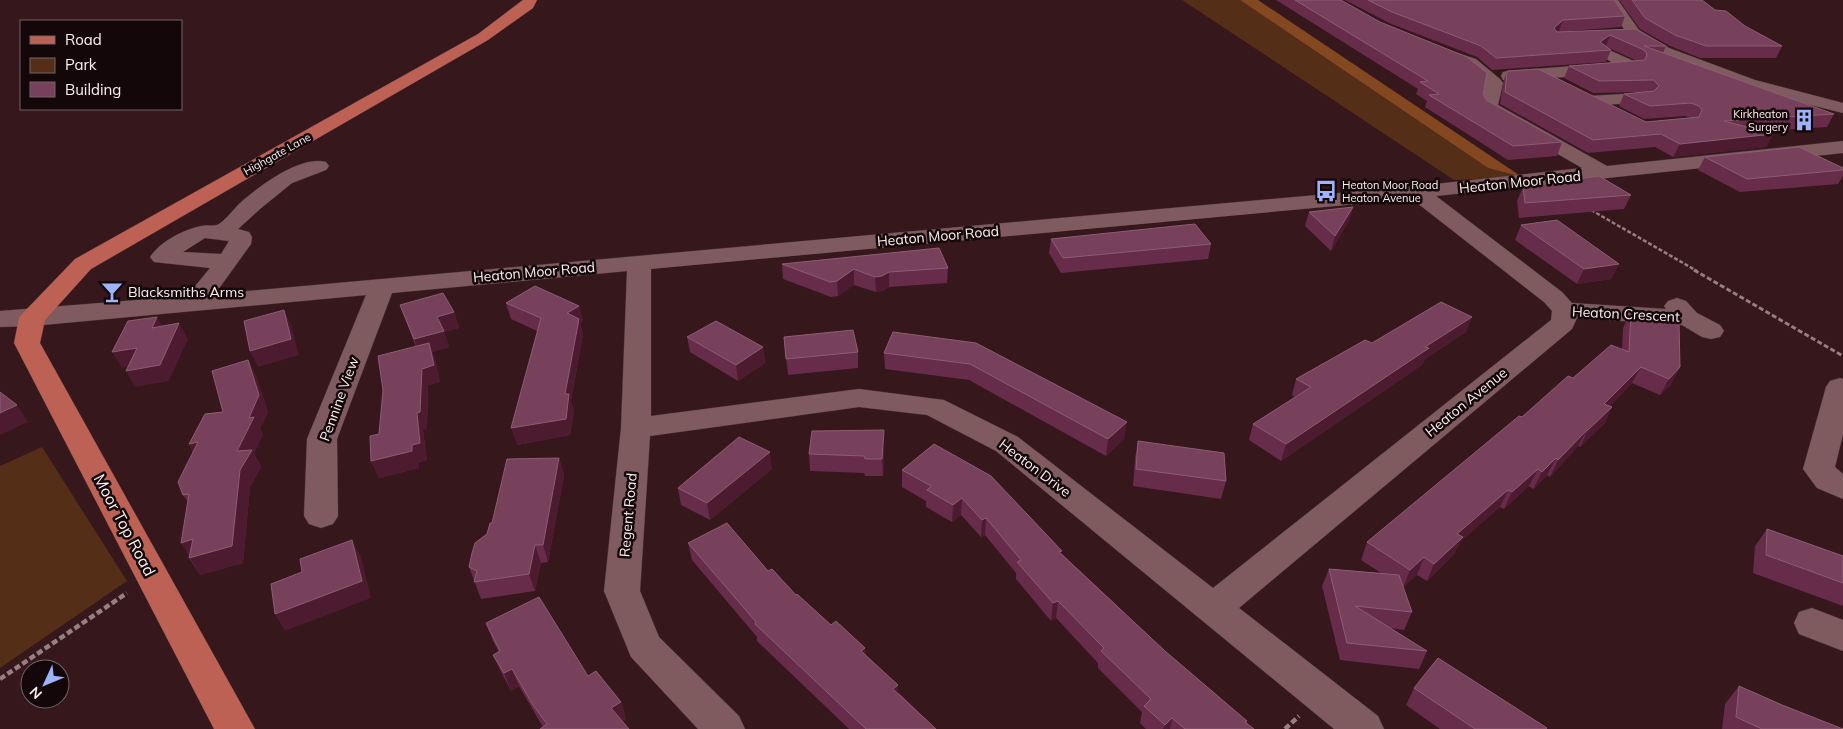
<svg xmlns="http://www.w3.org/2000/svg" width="1843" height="729" font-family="Mulish,sans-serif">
	<rect width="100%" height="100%" fill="#35171c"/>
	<!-- green -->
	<path fill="#542e16" d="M1182,0H1240L1488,168L1522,177L1454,180Z
		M42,447L127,581L0,668V466Z"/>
	<!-- forest -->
	<path fill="#844820" d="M1240,0H1258L1522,177L1488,168Z"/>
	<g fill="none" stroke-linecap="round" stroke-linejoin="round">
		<!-- minor casing -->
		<g stroke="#483335" stroke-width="1">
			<path id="minor" d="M1604,0H1618L1639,30L1669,48L1755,80L1843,103V113L1743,88L1657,54L1629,36Z
				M1605,48L1638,63L1640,67L1638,71L1632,72L1509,81L1503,80L1501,76L1503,72L1509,71L1613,63L1597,53Z
				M1454,52L1476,59L1500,79L1503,83L1498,105L1607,166L1843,141V153L1436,196L1562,292L1572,303L1666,309L1664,306L1668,301L1677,298L1686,301L1697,313L1720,325L1724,331L1720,337L1711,339L1702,337L1682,325L1577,318L1572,329L1239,608L1378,716L1384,729H1334L996,451L927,415L859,407L650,436L640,591L659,637L739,716L745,729H698L631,657L604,591L621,428L627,271L392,293L337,439L338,516L333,524L321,528L309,524L304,516L307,439L366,295L32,326L0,327V311L187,296L210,268L154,262L150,257C161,241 183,230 201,226C206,225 212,226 217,225C224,222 233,210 239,204C258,187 300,155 326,162L329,166L326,170L292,183L260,209L238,229L249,232L252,237L251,244L215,294L1417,186L1582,168L1483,111L1480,107L1485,84L1464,67L1448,60L1446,57L1448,54ZM1412,199L1544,302L1552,311L1551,320L1213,588L1018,437L944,400L859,389L651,416V269ZM205,238L229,241L221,254L183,252Z
				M1642,93L1648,94L1651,98L1648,102L1588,106L1582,105L1579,101L1582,97L1588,96Z
				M1840,378L1843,379V434L1835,467L1843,474V499L1817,488L1803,469L1826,387L1830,381Z
				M1812,608L1843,620V651L1799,634L1794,623L1799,612Z"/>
		</g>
		<!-- major casing -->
		<g stroke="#483335" stroke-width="1">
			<path id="major" d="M523,0H537L533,8L488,40L91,269L45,320L40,343L255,729H214L14,343L19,318L23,313L75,259L478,34Z"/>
		</g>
		<!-- path-far2 -->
		<path stroke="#957f82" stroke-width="2.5" stroke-dasharray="4 2" stroke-linecap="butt" d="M1591,210L1697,271"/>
		<!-- path-far1 -->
		<path stroke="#957f82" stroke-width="3" stroke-dasharray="5 2.5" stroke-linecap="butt" d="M1694,270L1843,356"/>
		<!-- path -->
		<path stroke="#957f82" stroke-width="4.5" stroke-dasharray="6 3" stroke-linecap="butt" d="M0,679L127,593
			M1285,729L1299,716"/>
		<!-- minor -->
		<use href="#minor" fill="#7f5b5f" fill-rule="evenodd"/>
		<!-- major -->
		<use href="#major" fill="#be6155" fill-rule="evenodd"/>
	</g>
	<!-- wall -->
	<path fill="#662c4a" d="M1276,0H1341L1483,94L1486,100L1562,142L1557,156L1508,160L1425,107L1427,101L1416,94L1418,89Z
		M1345,0H1614L1625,16L1621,27L1558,32L1635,29L1666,46L1663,53L1834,114L1827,127L1762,131L1773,134L1766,147L1673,157L1655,147L1588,153L1500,104L1503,83L1507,71L1646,122L1691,118L1685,116L1644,119L1619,106L1624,94L1644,92L1593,93L1564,78L1569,66L1637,61L1607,47L1611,50L1606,62L1492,70L1477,57L1389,23Z
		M1619,0H1702L1715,10L1782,46L1776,58H1700L1670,46L1640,29Z
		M1705,157L1843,168V176L1838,184L1740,192L1698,170Z
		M1523,187L1631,195L1624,209L1519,218L1517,201Z
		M1353,207L1349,221L1331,251L1305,226L1309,212Z
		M1521,225L1619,264L1611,279L1577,284L1515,240Z
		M1051,239L1211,244L1208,259L1061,273L1049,253Z
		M782,264L948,268L947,283L889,287L883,291L876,292L854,285L838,296L831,297L783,279Z
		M506,303L579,306L583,321L580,323L583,334L571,401L574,411L570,435L517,445L537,331L511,319Z
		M400,305L454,312L459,328L444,332L449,347L432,352L435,359L440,382L428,385L427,429L423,430L427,460L419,462V468L379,478L371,461L379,434L416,347Z
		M1631,312L1680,367L1671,384L1660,395L1632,383L1610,406L1612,407L1604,424L1580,447L1578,446L1550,477L1547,475L1533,489L1529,486L1504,509L1500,507L1461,541L1454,554L1427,581L1417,575L1403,587L1412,612L1404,630L1390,628L1427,651L1419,669L1340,660L1322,586L1329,569L1381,573L1361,560L1367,542L1522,417L1573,378L1622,349L1623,328Z
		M1466,332L1425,359L1422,365L1281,461L1249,440L1253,424L1295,397L1292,395L1296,379L1372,343Z
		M687,337L763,347L765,363L738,381L690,352Z
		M784,337L858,352V368L788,375Z
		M976,343L1124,439L1106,456L969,380L885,369L884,353Z
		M256,376L268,412L260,429L263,434L254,453L261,467L250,487L243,563L200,575L189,558L188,502L183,495L193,452L189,444L223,412Z
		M1138,441L1226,481L1221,499L1133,486L1135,458Z
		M934,444L1062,554L1165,651L1254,729H1146L1140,723L1142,712L1098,668V663L1056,618L1051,621L1016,579V573L985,535L981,537L961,515L952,522L926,507V501L902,487V470Z
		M884,447L883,476H865L864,473L810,471L809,454Z
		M559,458L564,475L548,562L541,563L535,591L481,599L469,567L487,534L492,523Z
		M772,469L710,520L681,505L678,488Z
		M1767,529L1843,556V606L1753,573L1755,546Z
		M688,543L768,571L831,625L865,648L866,655L899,693L936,729H849L757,641V637L692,560Z
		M486,623L588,676L621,702L626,719L622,722L543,727L519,686L511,691L501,672L493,655L499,652L493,641Z
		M1739,686L1782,705L1843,729H1722L1725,704Z
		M1414,688L1546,729H1440L1406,705Z"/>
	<!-- shaded-wall -->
	<path fill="#4c1b30" d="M1563,20L1559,31L1549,39L1554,28Z
		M1610,35L1606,46L1600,42Z
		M1773,134L1766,147L1673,157L1680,144Z
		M1353,207L1349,221L1331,251L1335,236Z
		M1619,264L1611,279L1577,284L1584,269Z
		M854,269V285L838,296L837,281Z
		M889,272V287L883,291L876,292L875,277Z
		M579,306L583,321L580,323L583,334L571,401L574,411L570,435L517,445L511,428L565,394L567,313Z
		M284,310L291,325L299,355L258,367L250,351Z
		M454,312L459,328L444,332L449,347L432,352L435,359L440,382L428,385L427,429L423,430L427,460L419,462V468L379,478L371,461L412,445L417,413L420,355L414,339L437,317Z
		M157,317L166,332L152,328Z
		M1472,317L1466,332L1425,359L1422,365L1281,461L1286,444L1425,347Z
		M179,323L188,339L169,381L135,387L126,371Z
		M763,347L765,363L738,381L736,365Z
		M137,348L146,364L122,368L112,352Z
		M248,360L256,376L268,412L260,429L263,434L254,453L261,467L250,487L243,563L200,575L181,543L237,451L249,418Z
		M1641,367L1632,383L1596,420L1604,404Z
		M1680,367L1671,384L1660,395L1669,379Z
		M17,405L28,422L0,435V413Z
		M1612,407L1604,424L1580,447L1588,430Z
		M1127,422L1124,439L1106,456L1108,439Z
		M884,430V447L883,476L882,459Z
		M1587,430L1578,446L1550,477L1558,460Z
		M198,442V460L189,444Z
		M770,452L772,469L710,520L707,503Z
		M559,458L564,475L548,562L543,545Z
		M1556,458L1547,475L1533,489L1542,472Z
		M1538,469L1529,486L1504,509L1512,492Z
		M1508,490L1500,507L1461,541L1454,554L1427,581L1434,564L1457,534Z
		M962,498L961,515L952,522L953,505Z
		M986,518L985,535L981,537L982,520Z
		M352,540L361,557L371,598L285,631L275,614Z
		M535,545L541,563L535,591L529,574Z
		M1424,557L1417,575L1403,588L1410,570Z
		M1058,601L1056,618L1051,621L1053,603Z
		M865,648L866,666L861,651Z
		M512,669L519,686L511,691L504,673Z
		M898,685L899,702L893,689Z
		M621,702L626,719L617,725L611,708Z
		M1172,718L1170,729H1163L1165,725Z"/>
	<!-- building -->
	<path fill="#77415c" stroke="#8c5d73" d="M1295,0H1341L1380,22L1467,57L1487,73L1483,94L1486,100L1562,142L1513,146L1429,95L1439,94L1420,82L1428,81Z
		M1368,0H1614L1625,16L1563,20L1554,28L1557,32L1635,29L1666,46H1644L1834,114L1724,121L1773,134L1680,144L1661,134L1593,140L1505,92L1507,71L1538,69L1646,122L1699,117L1702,110L1699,106L1691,103L1650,106L1624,94L1654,91L1659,86L1654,80L1599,81L1569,66L1645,60L1647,54L1644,50L1610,35L1600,42L1611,50L1496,58L1481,46L1392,12Z
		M1632,0H1702L1715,10L1726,11L1745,26L1782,46H1706L1675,35L1645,18Z
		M1799,147L1843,168V170L1747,179L1705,157Z
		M1599,176L1631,195L1525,203L1523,187Z
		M1353,207L1335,236L1309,212Z
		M1557,220L1619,264L1584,269L1521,225Z
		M1195,224L1211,244L1063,258L1051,239Z
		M939,248L948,268L889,272L882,276L875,277L854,269L837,281L830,282L782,264Z
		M535,286L579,306L567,313L579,319L565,394H569L566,419L511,428L541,318L506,303Z
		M443,293L454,312L437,317L444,331L414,339L400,305Z
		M1441,302L1472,317L1425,347L1429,348L1286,444L1253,424L1311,387L1296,379L1365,340L1372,343Z
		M284,310L291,339L250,351L244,321Z
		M1631,312L1679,324L1680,367L1669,379L1641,367L1604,404L1612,407L1588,430H1587L1558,460L1556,458L1542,472L1538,469L1512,492L1508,490L1457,534L1463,537L1434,564L1424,557L1410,570L1367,542L1519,416L1522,417L1568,376L1573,378L1611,345L1629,352Z
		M157,317L152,328L179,323L160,365L126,371L137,348L112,352L128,321Z
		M716,321L763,347L736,365L687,337Z
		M853,330L858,352L786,359L784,337Z
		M893,332L976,343L1127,422L1108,439L970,364L884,353Z
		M429,343L434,365L422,369L420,412L417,413L420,443L412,445V451L371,461L370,436L379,434L383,390L378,356Z
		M248,360L259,395L249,418L254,417L237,451L252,450L240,470L232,546L189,558L193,539L181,543L189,494L183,495L178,482L198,442L189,444L205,414L223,412L212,371Z
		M0,392L17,405L0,413Z
		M884,430L882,459H865L864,456L809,454L812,431Z
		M739,437L770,452L707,503L678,488Z
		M1138,441L1224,453L1226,481L1136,469Z
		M934,444L991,476L1062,551L1059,552L1165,651L1247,721L1245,722L1254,729H1185L1172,718L1165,725L1144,706L1151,699L1101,651L1104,648L1058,601L1053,603L1017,562L1021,560L986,518L982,520L962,498L953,505L927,490L931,486L902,470Z
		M559,458L543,545H535L529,574L474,582L477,571L469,567L472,553L475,543L487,534L490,523H492L507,459Z
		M727,523L768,571L772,569L796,595L797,594L831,625L836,621L865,648L861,651L898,685L893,689L936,729H866L755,624L756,622L688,543Z
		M1767,529L1843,556V583L1766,555Z
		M352,540L362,581L275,614L271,584L302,572L300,559Z
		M1329,569L1399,575L1412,612L1355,606L1427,651L1347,643Z
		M539,597L588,676L596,671L621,702L611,708L629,729H540L547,724L533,705L512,669L504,673L493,655L500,651L486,623Z
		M1438,658L1547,728L1546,729H1475L1414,688Z
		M1739,686L1782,705L1843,729H1762L1736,717Z"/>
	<!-- icons -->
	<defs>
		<g id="building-bare" transform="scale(1.725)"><path d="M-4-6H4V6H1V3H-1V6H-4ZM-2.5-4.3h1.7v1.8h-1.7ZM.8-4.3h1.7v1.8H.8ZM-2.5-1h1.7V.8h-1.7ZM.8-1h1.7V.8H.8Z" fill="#9eb3fd" stroke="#140709" stroke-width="2.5" paint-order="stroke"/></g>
		<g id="bus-bare" transform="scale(1.725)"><path d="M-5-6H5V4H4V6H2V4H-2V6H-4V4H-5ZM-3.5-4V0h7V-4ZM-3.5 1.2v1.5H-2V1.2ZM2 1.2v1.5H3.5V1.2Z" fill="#9eb3fd" stroke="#140709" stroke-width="2.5" paint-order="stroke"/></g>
		<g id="bar-bare" transform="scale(1.725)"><path d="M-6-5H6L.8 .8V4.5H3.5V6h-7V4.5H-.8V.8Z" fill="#9eb3fd" stroke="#140709" stroke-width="2.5" paint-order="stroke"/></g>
	</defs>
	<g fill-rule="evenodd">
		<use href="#building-bare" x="1804" y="120"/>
		<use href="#bus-bare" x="1326" y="191"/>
		<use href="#bar-bare" x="112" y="292"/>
	</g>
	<g text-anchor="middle" stroke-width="5" stroke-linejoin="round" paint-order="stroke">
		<!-- far-poi labels -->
		<g font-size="11" fill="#fef1f2" stroke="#140709" text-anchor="end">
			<text x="1788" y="118">Kirkheaton<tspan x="1788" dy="13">Surgery</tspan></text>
			<text x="1342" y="189" text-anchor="start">Heaton Moor Road<tspan x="1342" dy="13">Heaton Avenue</tspan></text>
		</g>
		<!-- far-street labels -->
		<g font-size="11" fill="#fef1f2" stroke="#140709">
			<text transform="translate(277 154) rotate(-29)" y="4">Highgate Lane</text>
		</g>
		<!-- street labels -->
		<g font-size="14" fill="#fef1f2" stroke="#140709">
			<text transform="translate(1520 182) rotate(-6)" y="5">Heaton Moor Road</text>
			<text transform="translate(938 236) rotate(-5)" y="5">Heaton Moor Road</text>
			<text transform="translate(534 272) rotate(-5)" y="5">Heaton Moor Road</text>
			<text transform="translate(1626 314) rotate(3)" y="5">Heaton Crescent</text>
			<text transform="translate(339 399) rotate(-70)" y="5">Pennine View</text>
			<text transform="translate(1466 402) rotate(-39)" y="5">Heaton Avenue</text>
			<text transform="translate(1035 468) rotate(37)" y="5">Heaton Drive</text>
			<text transform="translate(628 515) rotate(-85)" y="5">Regent Road</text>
		</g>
		<!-- poi labels -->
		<g font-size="14" fill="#fef1f2" stroke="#140709" text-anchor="start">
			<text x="128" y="297">Blacksmiths Arms</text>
		</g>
		<!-- near-street labels -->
		<g font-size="16" fill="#fef1f2" stroke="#140709">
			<text transform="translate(125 525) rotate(62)" y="6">Moor Top Road</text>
		</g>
	</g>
	<!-- legend -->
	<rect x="20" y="20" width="162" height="90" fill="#140709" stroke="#726566"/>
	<rect x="30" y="36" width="25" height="8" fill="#be6155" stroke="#726566"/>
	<text x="65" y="45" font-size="15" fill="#fef1f2">Road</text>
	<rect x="30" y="58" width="25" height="15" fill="#542e16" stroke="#726566"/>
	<text x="65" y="70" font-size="15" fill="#fef1f2">Park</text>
	<rect x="30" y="82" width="25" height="15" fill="#77415c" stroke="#726566"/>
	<text x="65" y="95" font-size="15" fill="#fef1f2">Building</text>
	<!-- north arrow -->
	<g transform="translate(45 684) rotate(226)"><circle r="24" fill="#140709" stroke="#726566"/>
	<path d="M0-4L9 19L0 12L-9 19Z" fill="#9eb3fd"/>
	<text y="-8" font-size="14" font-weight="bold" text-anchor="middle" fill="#fef1f2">N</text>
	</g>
</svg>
